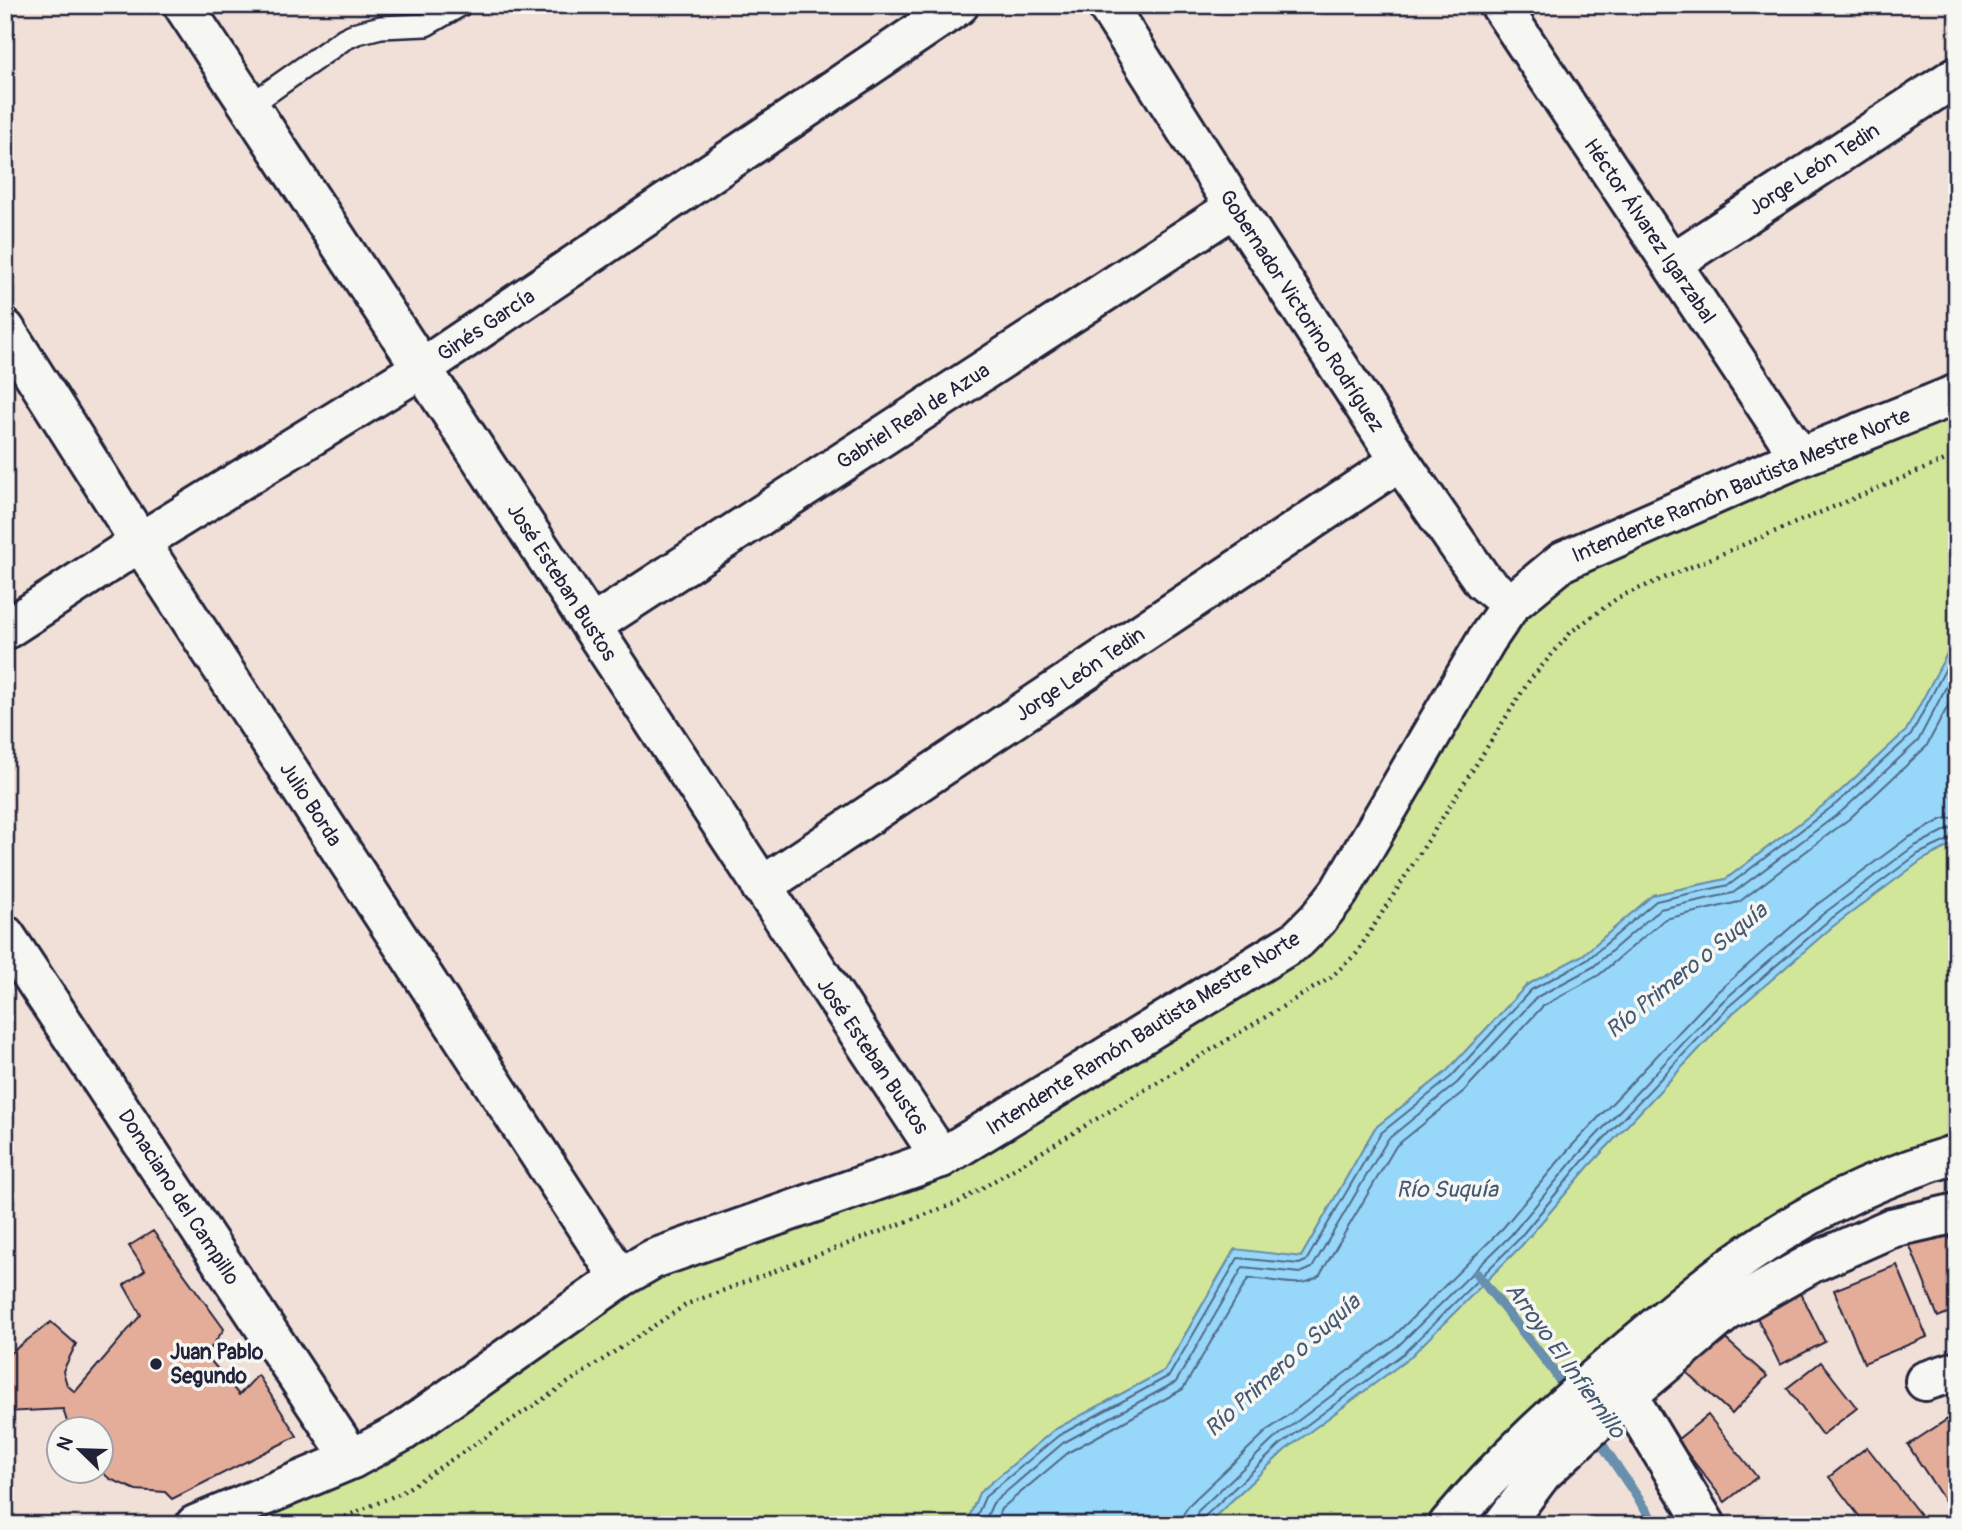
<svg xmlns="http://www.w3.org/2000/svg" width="1962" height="1530" font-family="Pangolin,sans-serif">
	<rect width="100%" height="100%" fill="#f1e0d8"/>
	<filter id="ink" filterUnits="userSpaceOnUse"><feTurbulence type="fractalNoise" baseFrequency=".0143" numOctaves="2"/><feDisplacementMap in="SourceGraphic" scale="14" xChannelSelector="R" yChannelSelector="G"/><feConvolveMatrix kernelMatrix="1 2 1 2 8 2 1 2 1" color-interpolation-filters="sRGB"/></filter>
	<g filter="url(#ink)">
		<!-- green -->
		<path fill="#d2e69a" stroke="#7a846a" stroke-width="2" d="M1957,394V635L1906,731L1833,798L1726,879L1653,895L1583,955L1527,985L1446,1072L1375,1128L1301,1257L1234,1250L1164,1371L1054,1430L979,1493L966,1525H195L352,1459L620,1278L941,1158L1297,940L1511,604Z
			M1957,842V1154L1829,1205L1448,1525H1206L1285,1450L1409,1358L1522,1245L1588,1167L1733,1013L1832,927L1922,860Z"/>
		<!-- water -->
		<path fill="#97d7f9" stroke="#688fad" stroke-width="2" d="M1957,635V842L1922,860L1832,927L1733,1013L1588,1167L1522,1245L1409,1358L1285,1450L1206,1525H966L979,1493L1054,1430L1164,1371L1235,1249L1301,1257L1375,1128L1446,1072L1527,985L1583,955L1653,895L1726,879L1833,798L1906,731Z"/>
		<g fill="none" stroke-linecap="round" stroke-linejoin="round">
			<!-- shore -->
			<path stroke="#516a87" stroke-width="2" d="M973,1525L985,1497L1058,1436L1169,1376L1238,1258L1299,1264L1306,1261L1381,1133L1451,1077L1531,990L1587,960L1656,901L1729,885L1837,803L1911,735L1957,647
				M983,1525L993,1503L1063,1443L1176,1382L1243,1267L1300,1273L1312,1268L1388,1139L1457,1083L1537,997L1593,967L1660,909L1733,893L1842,811L1918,741L1957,666
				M994,1525L1001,1509L1069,1452L1183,1389L1248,1279C1272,1277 1300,1292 1320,1275L1396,1146L1464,1091L1543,1006L1599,975L1665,919L1739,902L1849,819L1926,747L1957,689
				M1182,1525L1184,1513L1190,1504L1268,1430L1392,1338L1503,1228L1568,1150L1716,993L1815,906L1906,839L1943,819L1957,817
				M1193,1525L1198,1511L1275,1438L1398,1346L1511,1235L1576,1157L1723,1001L1823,914L1913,847L1948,829L1957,827
				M1202,1525L1204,1517L1280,1445L1404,1353L1517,1241L1582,1162L1728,1007L1828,921L1918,854L1957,836"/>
			<!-- stream -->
			<path stroke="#688fad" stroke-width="10" d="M1477,1274L1553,1370L1569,1395
				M1595,1434L1656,1525"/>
		</g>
		<!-- building -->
		<path fill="#e4ad9a" stroke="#22223b" stroke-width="2" d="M1943,1221L1957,1255V1309L1938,1317L1906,1236Z
			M153,1231L224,1329L206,1355L239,1395L258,1375L297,1436L172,1499L165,1492L136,1490L110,1479L99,1470H102V1428H69L63,1409L5,1412V1357L51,1322L76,1344L63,1371L67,1385L75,1392L141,1315L124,1285L145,1270L129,1246Z
			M1897,1265L1927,1337L1864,1363L1834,1290Z
			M1796,1283L1825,1342L1780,1365L1751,1305Z
			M1720,1334L1767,1376L1732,1414L1685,1371Z
			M1821,1362L1857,1408L1822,1435L1787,1388Z
			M1708,1415L1757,1477L1725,1502L1677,1440Z
			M1951,1417L1957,1426V1514L1954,1515L1908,1445Z
			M1867,1447L1925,1521L1920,1525H1866L1829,1477Z"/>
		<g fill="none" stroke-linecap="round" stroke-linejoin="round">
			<!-- lane casing -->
			<g stroke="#22223b" stroke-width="26">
				<path id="lane" d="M249,106L344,39L357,33L381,27L426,25L461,5"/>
			</g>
			<!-- street casing -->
			<g stroke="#22223b" stroke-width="44">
				<path id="street" d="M183,5L941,1158
					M1107,5L1235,207L1400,461L1483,581L1511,604
					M1500,5L1800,457
					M1672,263L1957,76
					M5,329L140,542L620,1278
					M591,626L1235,207
					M5,630L140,542L422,368L959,5
					M761,887L1400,461
					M5,935L352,1459
					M1925,1381L1957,1371
					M1628,1396L1706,1525
					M1503,1525L1542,1473L1608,1412L1726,1312L1812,1263L1891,1228L1957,1213"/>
			</g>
			<!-- primary casing -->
			<g stroke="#22223b" stroke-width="44">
				<path id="primary" d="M195,1525L352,1459L402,1432L620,1278L653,1259L941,1158L1297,940L1317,920L1339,892L1487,639L1511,604L1563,561L1800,457L1957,394
					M1448,1525C1501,1461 1563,1405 1627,1351C1671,1314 1716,1275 1765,1243C1823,1204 1889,1174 1957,1154"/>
			</g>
			<!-- path -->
			<path stroke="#22223b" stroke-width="4.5" stroke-dasharray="2 5" stroke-linecap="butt" d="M326,1525L401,1493L687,1304L959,1202L1330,978L1356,954L1529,681L1572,631L1619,597L1957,455"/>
			<!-- lane -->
			<use href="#lane" stroke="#f6f6f2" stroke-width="21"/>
			<!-- street -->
			<use href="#street" stroke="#f6f6f2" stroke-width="38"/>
			<!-- primary -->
			<use href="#primary" stroke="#f6f6f2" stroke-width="38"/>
		</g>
	</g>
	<!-- markers -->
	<circle fill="#22223b" stroke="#f6f6f2" stroke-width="2.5" cx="156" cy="1364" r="7"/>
	<g text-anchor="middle" stroke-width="7" stroke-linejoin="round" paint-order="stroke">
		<!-- street labels -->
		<g font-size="21" fill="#22223b" stroke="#f6f6f2">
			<text transform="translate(1814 169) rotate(-33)" y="7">Jorge León Tedin</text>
			<text transform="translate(1650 231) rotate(56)" y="7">Héctor Álvarez Igarzabal</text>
			<text transform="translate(1302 311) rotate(57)" y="7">Gobernador Victorino Rodríguez</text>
			<text transform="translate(486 325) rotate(-34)" y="7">Ginés García</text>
			<text transform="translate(913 416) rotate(-33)" y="7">Gabriel Real de Azua</text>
			<text transform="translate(1741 485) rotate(-23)" y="7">Intendente Ramón Bautista Mestre Norte</text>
			<text transform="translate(562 582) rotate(57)" y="7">José Esteban Bustos</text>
			<text transform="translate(1080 674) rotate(-34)" y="7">Jorge León Tedin</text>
			<text transform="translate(311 804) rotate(57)" y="7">Julio Borda</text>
			<text transform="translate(1143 1033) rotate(-32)" y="7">Intendente Ramón Bautista Mestre Norte</text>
			<text transform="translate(873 1056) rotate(56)" y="7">José Esteban Bustos</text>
			<text transform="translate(179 1197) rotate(57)" y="7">Donaciano del Campillo</text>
		</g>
		<!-- poi labels -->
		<g font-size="21" font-weight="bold" fill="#22223b" stroke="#f6f6f2" text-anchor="start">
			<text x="170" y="1359">Juan Pablo<tspan x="170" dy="24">Segundo</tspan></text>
		</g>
		<!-- water labels -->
		<g font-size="23" font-style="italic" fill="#455874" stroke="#f6f6f2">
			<text transform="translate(1686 970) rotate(-39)" y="8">Río Primero o Suquía</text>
			<text x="1447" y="1197">Río Suquía</text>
			<text transform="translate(1566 1360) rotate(54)" y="8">Arroyo El Infiernillo</text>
			<text transform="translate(1282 1365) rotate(-42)" y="8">Río Primero o Suquía</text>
		</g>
	</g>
	<!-- margin -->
	<rect width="1962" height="1530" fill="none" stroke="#f6f6f2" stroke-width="28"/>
	<rect x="14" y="14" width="1934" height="1502" fill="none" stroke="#22223b" stroke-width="2.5" filter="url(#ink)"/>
	<!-- north arrow -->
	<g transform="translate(80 1450) rotate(293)"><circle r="33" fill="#f6f6f2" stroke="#a1a1a9" stroke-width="2"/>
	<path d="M0-5L12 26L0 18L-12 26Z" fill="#22223b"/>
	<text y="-10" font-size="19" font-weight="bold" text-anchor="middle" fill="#22223b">N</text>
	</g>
</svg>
